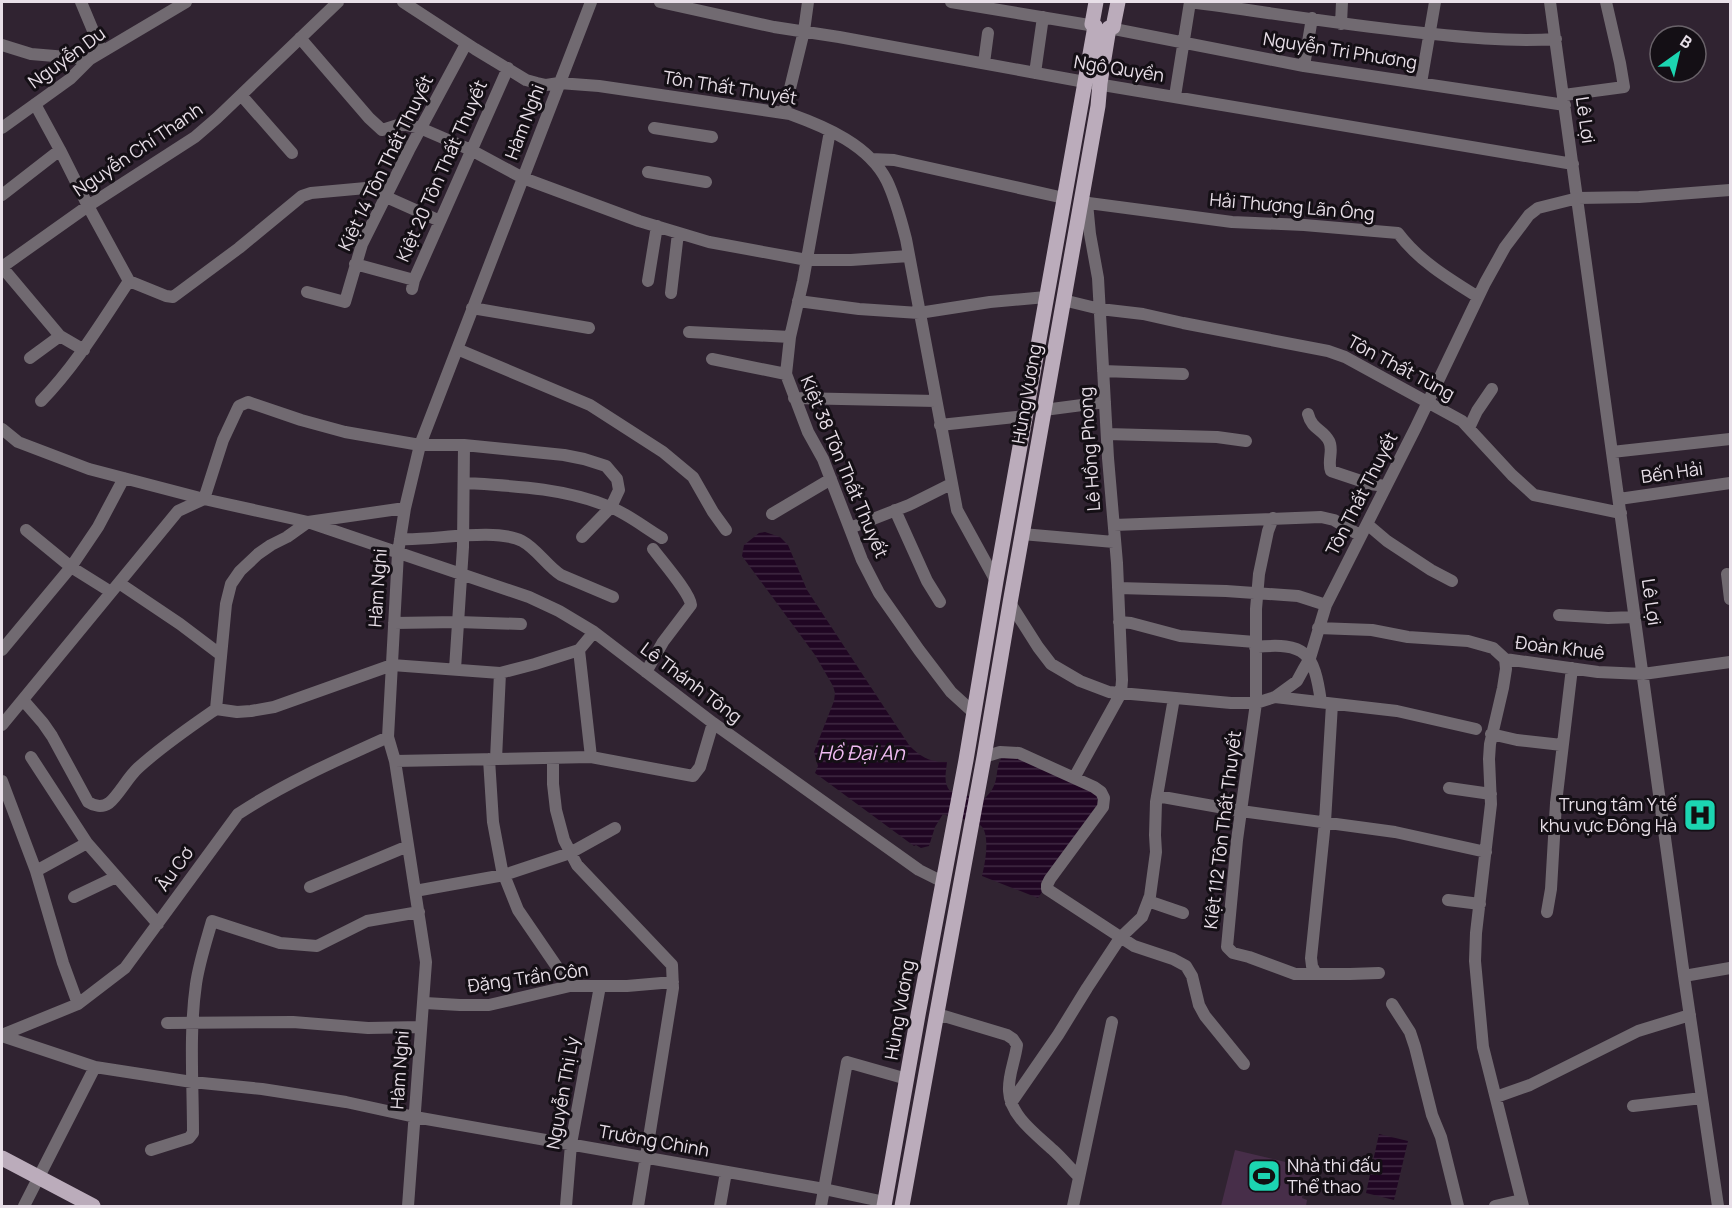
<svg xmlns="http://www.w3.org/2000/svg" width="1732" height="1208" font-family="Manrope,sans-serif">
	<defs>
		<pattern id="water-rules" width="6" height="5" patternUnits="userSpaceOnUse" patternTransform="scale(1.5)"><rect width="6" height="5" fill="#200623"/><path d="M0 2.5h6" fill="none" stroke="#402a43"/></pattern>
	</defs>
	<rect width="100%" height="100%" fill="#302331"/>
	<!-- pitch -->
	<path fill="#472e49" d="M1235,1150L1302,1166L1297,1186L1304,1188L1302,1198L1307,1200L1306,1206H1221Z"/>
	<!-- water -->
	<path fill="url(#water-rules)" d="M765,532L780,537L788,545L807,590L909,745C919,756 931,763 947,762C946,772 943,783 950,791L983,800C1003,782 992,772 1003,755L1010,753L1106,794L1038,898L982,876C985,864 991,833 980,825C973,820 952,817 943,814L935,827L929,846L921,848L916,845L914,846L815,773L818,766L814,752L834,701L835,693L833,686L815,655L742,556L744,545L759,533Z
		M1379,1134L1408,1141L1394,1200L1366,1193Z"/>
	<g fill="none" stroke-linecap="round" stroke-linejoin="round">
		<!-- minor -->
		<path stroke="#716a71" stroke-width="12" d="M81,2L102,52
			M403,2L475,49L526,80L537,83L546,85L559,83L599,86L790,114C826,127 869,145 887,181C896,200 901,220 906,239L957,510L996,581
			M660,2L774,27L839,37L1085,82L1573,164
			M951,2L1095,26
			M1190,2C1265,12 1339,24 1414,32C1461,37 1508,42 1556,39
			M1550,2L1684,976L1718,1206
			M1341,24L1342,2
			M1109,28L1304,66L1565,105
			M300,38L369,118L382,130L401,124L420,128L471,150L523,178L639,221L709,242L807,260H851L909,256
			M2,45L31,54L90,59
			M984,63L988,33
			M1304,66L1312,18
			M1035,73L1043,17
			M1421,83L1435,2
			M241,95L292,153
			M1564,95L1624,87L1620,63L1606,2
			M1175,96L1190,2
			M35,104L60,150L88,206L129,281L166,296L173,297L239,248L302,196L311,193L366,188L440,221
			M784,113L804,31L808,2
			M2,128L70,79L90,59L186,2
			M654,128L712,137
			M830,131L803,281L790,337L786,374L808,432L823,459L862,560L879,593L919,650L951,692L974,713
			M871,159L894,160L1064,198
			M648,172L706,182
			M2,195L60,150
			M1081,202L1232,222L1304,225L1398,233C1419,261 1449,279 1478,297
			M355,264L414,280
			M648,281L657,226
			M412,289L414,280L508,68
			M307,292L345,302L362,244L409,150L466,44
			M671,293L678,233
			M1063,300L1100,309L1143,314L1183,323L1328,351L1345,357L1462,421L1512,475L1534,495L1621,513
			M798,301L859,309L919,313L990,302L1046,297
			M472,308L589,328
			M689,332L790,337
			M457,349L590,405L663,452L693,477L713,512L726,530
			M84,350L60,336L2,267L88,206L195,137L217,118L338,2
			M30,358L60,336
			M712,359L786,374
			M1103,371L1183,374
			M794,398L936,401
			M41,401C76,365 101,323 129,281
			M1044,410L1105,402
			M1308,414C1312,430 1323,429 1329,441C1334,450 1327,461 1331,471L1370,484L1386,486
			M940,425L1025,416
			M1469,428L1477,411L1492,389
			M2,429L18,442L89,469L204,499L308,522L529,597L559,611L594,632L713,723L919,870L943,882
			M1107,434L1217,437L1246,441
			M1612,452L1730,439
			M465,483C513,486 565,488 610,507C628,514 645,528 662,538
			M1619,499L1730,483
			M895,510L927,581L940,602
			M772,514L831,479
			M1273,518L1268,531L1259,574L1256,609V703L1237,840L1227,947L1233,953L1249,957L1295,974H1350L1379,973
			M1367,524L1387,541L1431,570L1452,581
			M1114,525L1321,517L1334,520L1361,536
			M850,528L909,505L951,484
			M26,530L71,567L111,592
			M1022,534L1114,542
			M400,539C432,541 495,527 522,541C537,549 547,566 561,575L613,597
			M1727,574L1730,599
			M119,583L180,624L221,655
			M1118,588L1226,591L1298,596L1326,605
			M1010,603L1038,647L1051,664L1080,681L1109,692L1231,703H1256L1275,697L1297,681L1303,670L1310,658L1326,605L1416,427L1485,283L1505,247L1529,215L1538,208L1578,198L1639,197L1730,190
			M1559,615L1608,618L1635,617
			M1119,622L1131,623L1180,636L1255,642
			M394,623L458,622L521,624
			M1318,628L1372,630L1408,637L1468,641L1493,648L1505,659L1598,672L1643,674L1730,662
			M1255,647C1306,642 1314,652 1321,702
			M2,650L71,567L98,527L124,478
			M579,650L591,757
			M1505,659L1506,669L1503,688L1490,744L1489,759L1491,804L1476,933L1475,961L1483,1047L1523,1206
			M455,669L463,547L464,445
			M646,672L663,642L691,605C690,593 662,561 653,549
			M1275,697L1397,711L1476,729
			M23,700L43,723L52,736L88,802C94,806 102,808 109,803C118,796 128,777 138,768C162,746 190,727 216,709L237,712L251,711L274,707L392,665L500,673L535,664L579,650L594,632
			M216,709L226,604L231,584L240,571L258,554L271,545L287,537L308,522L405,508
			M2,725L178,511L204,499L223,440L237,410L239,406L248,402L301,420L345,432L420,445H464L564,455L584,459L606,466L617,479L619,490L611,507L582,537
			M1491,734L1517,740L1562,745
			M31,757L87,843
			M984,757L1000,752L1019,753L1094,787L1101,792L1104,798L1103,807L1050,879L1047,885V889L1134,946L1173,959L1186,966L1192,976L1199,1005L1205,1016L1244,1064
			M553,758V784L556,810L564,840L577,865L672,965L673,988L638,1206
			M489,759L493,822L502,870L518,910L570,986
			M496,759L500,673
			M395,761L591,757L693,776L700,767L713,723
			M1074,778L1121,693L1122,680L1117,563L1108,458L1098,278L1090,234L1087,203
			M2,781L36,871L63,963L78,1004
			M1449,788L1491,794
			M1157,796L1241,811L1395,832L1486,852
			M36,871L87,843L158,924
			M310,887L408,846
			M415,891L504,875L570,853L615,828
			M74,897L116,877
			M1448,900L1480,904
			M1148,901L1183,913
			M1547,912L1551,889L1556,803L1572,668
			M1316,974L1312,966L1311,958L1325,822L1332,704
			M1684,976L1730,968
			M425,1003L460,1005H489L570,986H627L673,982
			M1392,1004L1410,1032L1415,1047L1432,1115L1441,1137L1458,1206
			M936,1018L944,1016L1007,1035L1013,1039L1017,1045C1015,1061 1008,1075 1009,1091C1010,1116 1036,1134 1053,1150C1062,1158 1070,1168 1079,1177
			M167,1023L293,1022L368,1028L421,1027
			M2,1035L78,1004L125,968L238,814C285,783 337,760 388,737
			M2,1036L95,1067L192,1082L262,1089L346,1102L415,1117L824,1189L885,1202
			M1496,1097L1530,1085L1638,1031L1690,1015
			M1011,1103L1058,1035L1087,988L1120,938L1142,917L1150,896L1156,852L1155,835L1156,802L1174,698
			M1633,1106L1702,1098
			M151,1150L189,1138L193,1133C193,1083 189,1033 196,984C199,963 206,942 212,921L280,943L317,946L367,921L419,912
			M24,1206L95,1067
			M408,1206L426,962L395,761L388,737L398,553L405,508L420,445L591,2
			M566,1206L571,1144L600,986
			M720,1206L726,1172
			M821,1206L847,1062L907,1079
			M1073,1206L1112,1022
			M1495,1206L1521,1200"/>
		<!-- major -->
		<path stroke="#bbacbb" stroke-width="15" d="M2,1158L93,1206
			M884,1206L918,1015L966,760L996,581L1085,82L1095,26L1092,24L1096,2
			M902,1206L936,1018L984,757L1010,603L1098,106L1100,83L1109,28L1113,27L1118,2"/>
	</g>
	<!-- icons -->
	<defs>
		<g id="hospital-square" transform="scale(1.725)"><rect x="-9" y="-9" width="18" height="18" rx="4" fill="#1cd5b1" stroke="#140f15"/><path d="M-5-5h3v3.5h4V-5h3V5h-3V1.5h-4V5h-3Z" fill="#111"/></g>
		<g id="stadium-square" transform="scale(1.725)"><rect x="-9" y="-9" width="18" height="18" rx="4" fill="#1cd5b1" stroke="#140f15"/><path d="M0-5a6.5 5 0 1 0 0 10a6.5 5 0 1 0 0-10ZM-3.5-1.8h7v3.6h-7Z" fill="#111"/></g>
	</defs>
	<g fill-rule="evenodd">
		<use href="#hospital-square" x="1700" y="815"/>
		<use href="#stadium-square" x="1264" y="1176"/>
	</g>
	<g text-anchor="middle" stroke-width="6" stroke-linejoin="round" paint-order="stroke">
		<!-- street labels -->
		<g font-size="18" fill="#e8dfe8" stroke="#140f15">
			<text transform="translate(1340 51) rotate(9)" y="6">Nguyễn Tri Phương</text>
			<text transform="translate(67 58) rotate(-36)" y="6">Nguyễn Du</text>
			<text transform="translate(1119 69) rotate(9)" y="6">Ngô Quyền</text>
			<text transform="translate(730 88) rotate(9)" y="6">Tôn Thất Thuyết</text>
			<text transform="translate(1585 120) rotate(82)" y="6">Lê Lợi</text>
			<text transform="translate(525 122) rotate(-69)" y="6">Hàm Nghi</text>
			<text transform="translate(138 150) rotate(-34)" y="6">Nguyễn Chí Thanh</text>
			<text transform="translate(386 163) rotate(-64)" y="6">Kiệt 14 Tôn Thất Thuyết</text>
			<text transform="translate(442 171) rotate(-66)" y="6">Kiệt 20 Tôn Thất Thuyết</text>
			<text transform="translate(1292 207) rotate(5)" y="6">Hải Thượng Lãn Ông</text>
			<text transform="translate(1401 368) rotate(28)" y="6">Tôn Thất Tùng</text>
			<text transform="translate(1027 394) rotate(-80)" y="6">Hùng Vương</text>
			<text transform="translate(1090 449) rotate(-94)" y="6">Lê Hồng Phong</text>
			<text transform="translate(844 467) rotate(67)" y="6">Kiệt 38 Tôn Thất Thuyết</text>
			<text transform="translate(1672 473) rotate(-8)" y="6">Bến Hải</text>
			<text transform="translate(1362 494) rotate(-63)" y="6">Tôn Thất Thuyết</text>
			<text transform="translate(378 588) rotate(-86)" y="6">Hàm Nghi</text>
			<text transform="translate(1651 602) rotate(82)" y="6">Lê Lợi</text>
			<text transform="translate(1560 648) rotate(7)" y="6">Đoàn Khuê</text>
			<text transform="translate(691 683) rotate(37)" y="6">Lê Thánh Tông</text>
			<text transform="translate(1223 830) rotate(-83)" y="6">Kiệt 112 Tôn Thất Thuyết</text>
			<text transform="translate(175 869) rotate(-54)" y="6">Âu Cơ</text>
			<text transform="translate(528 978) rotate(-8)" y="6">Đặng Trần Côn</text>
			<text transform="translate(900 1010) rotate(-80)" y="6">Hùng Vương</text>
			<text transform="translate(400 1070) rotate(-86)" y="6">Hàm Nghi</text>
			<text transform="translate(563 1093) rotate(-80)" y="6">Nguyễn Thị Lý</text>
			<text transform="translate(654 1141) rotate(10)" y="6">Trường Chinh</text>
		</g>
		<!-- poi labels -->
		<g font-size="18" fill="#e8dfe8" stroke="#140f15" text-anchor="end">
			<text x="1677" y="811">Trung tâm Y tế<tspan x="1677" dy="21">khu vực Đông Hà</tspan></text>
			<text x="1287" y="1172" text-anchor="start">Nhà thi đấu<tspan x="1287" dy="21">Thể thao</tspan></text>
		</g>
		<!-- water labels -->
		<g font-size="20" font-style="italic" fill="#f0bbf3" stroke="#140f15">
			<text x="861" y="760">Hồ Đại An</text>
		</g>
	</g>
	<!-- border -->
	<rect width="1732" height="1208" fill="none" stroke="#e8dfe8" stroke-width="6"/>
	<!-- north arrow -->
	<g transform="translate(1678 54) rotate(34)"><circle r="28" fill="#140f15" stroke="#696269" stroke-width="1.5"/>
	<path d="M0-4.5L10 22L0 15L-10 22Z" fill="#1cd5b1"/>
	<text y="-9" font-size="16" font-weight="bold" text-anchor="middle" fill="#e8dfe8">B</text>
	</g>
</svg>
